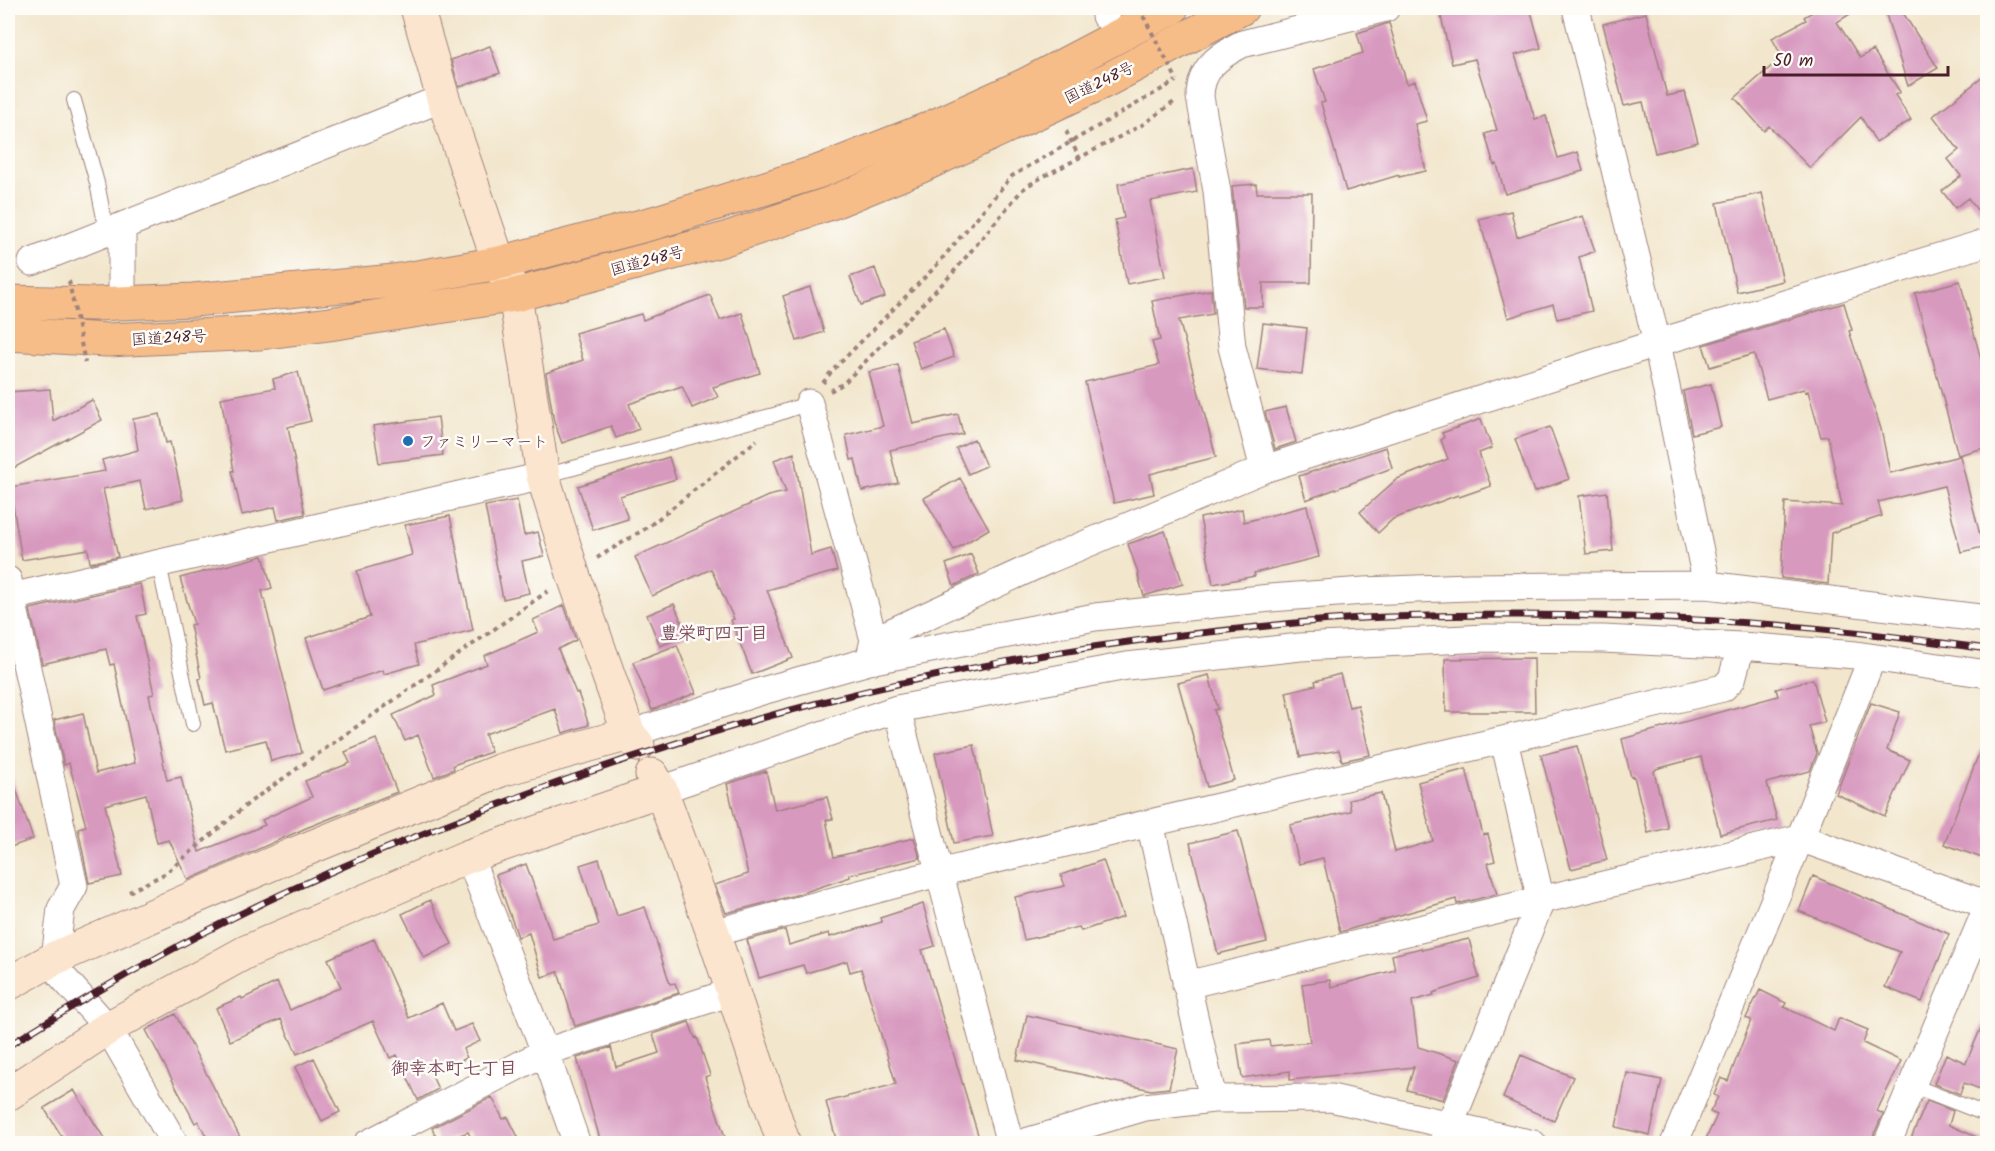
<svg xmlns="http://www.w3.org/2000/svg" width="1995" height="1151" font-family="Kalam,'Klee One',sans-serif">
	<rect width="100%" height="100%" fill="#fdfcf7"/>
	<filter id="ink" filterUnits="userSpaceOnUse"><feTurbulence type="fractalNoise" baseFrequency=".0167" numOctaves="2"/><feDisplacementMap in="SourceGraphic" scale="12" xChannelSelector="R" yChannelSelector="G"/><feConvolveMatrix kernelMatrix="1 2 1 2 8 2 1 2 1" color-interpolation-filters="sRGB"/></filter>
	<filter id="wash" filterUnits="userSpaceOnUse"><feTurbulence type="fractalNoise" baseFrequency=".008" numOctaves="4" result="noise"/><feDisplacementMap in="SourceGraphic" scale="24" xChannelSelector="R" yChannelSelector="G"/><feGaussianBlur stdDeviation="1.35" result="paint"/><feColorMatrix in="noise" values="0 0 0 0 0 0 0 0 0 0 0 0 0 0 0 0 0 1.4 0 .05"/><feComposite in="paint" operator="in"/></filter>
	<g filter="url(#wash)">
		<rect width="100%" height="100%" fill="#f2e6cc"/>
		<g id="blocks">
			<!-- building -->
			<path fill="#d899bf" d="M1439,8H1530L1541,48L1515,55L1535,119L1546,116L1558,158L1578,152L1583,171L1505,194L1497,164L1494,165L1485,134L1497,130L1475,59L1452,64Z
				M1819,8H1860L1837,22L1860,58L1873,50L1900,92L1895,95L1911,120L1876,142L1861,117L1810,168L1769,126L1764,131L1735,98L1782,57L1772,38L1806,20L1804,17Z
				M1884,8H1900L1938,68L1908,86Z
				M1646,13L1667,96L1685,92L1698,142L1655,153L1643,102L1624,106L1603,24Z
				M1389,23L1407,84L1415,81L1427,121L1415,124L1426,171L1399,177V175L1346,191L1321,103L1325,102L1314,69L1363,53L1357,33Z
				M490,46L500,73L459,87L451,60Z
				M1988,73V224L1968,198L1955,208L1942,191L1961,176L1948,159L1959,150L1933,116Z
				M1193,169L1197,192L1150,201L1165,277L1127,284L1115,220L1124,218L1118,184Z
				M1256,184L1257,193H1312L1311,283H1263V307H1244L1232,186Z
				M1762,193L1783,281L1737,292L1717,203Z
				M1511,211L1517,237L1583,216L1595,251L1579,257L1592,311L1557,319L1553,304L1508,318L1479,219Z
				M875,268L885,297L861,305L850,277Z
				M1960,281L1988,386V447L1958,455L1915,293Z
				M810,287L824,332L797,341L783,296Z
				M1211,290L1213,314L1179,320L1216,457L1150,474L1154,494L1114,503L1085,382L1159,365L1152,342L1160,340L1152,301Z
				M710,295L720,320L742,313L760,373L713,387L718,397L692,408L682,386L629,404L639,429L616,438L611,426L562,443L554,422L546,373L583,360L575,333L641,314L643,320Z
				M1844,303L1852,330L1849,331L1881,429L1890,473L1960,456L1983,547L1961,552L1944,486L1878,502L1882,516L1831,533L1828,584L1781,578L1785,502L1842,506L1828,436L1821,437L1808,391L1805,392L1804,389L1767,399L1754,354L1710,367L1703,345Z
				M1263,323L1307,328L1302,374L1257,369Z
				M944,329L954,357L921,369L911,341Z
				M898,365L913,424L958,414L963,434L890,450L898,483L862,491L855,459L851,460L846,435L883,426L869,372Z
				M298,372L311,421L288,427L305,514L278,520L275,507L242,515L232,471H234L221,398L275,388L273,379Z
				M1711,384L1721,427L1692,434L1683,391Z
				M50,389L53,421L92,400L102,420L8,471V392Z
				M1286,407L1296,442L1275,449L1265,412Z
				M160,414L166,443L170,442L183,500L146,509L140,481L103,489L118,557L90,563L88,549L22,560L10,487L105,471L102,460L138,450L133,419Z
				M438,417L443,455L379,463L373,426Z
				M1481,419L1492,448L1479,453L1491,486L1459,497L1458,495L1393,519L1378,533L1360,512L1397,479L1448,459L1441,440L1444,437L1442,433Z
				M1550,427L1569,479L1534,492L1515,439Z
				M974,439L986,466L968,474L956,448Z
				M1386,447L1392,468L1306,500L1299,476Z
				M794,453L811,555L831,549L837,571L767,590L793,658L752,674L731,620L734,619L711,569L652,596L635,557L768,496L786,492L774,460Z
				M669,457L676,479L620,496L628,519L593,530L578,486Z
				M960,478L989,529L954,550L924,498Z
				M1607,492L1613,551L1586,554L1579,496Z
				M517,500L524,535L538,532L544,556L522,561L529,593L503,599L485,506Z
				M1307,506L1319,557L1254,573L1255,576L1213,584L1200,518L1242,509L1244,522Z
				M450,516L473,630L414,645L419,664L384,674L383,670L323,690L306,638L370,617L357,571L412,555L405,525Z
				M1165,531L1183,584L1144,596L1138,576H1139L1128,544Z
				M971,554L979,574L954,586L946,564Z
				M263,556L272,588L262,591L302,753L271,761L266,740L225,750L213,703L205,705L199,679L201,678L190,625L194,624L180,578Z
				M140,584L146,614L137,616L154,694L149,695L167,780L181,777L199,852L265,825L262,820L312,797L305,781L350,763L345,752L376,739L397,792L306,828L188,880L169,840L157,843L146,794L105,805L122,876L89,883L78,828L86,826L69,763L64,765L54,720L83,713L96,773L135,763L114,664L110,665L106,649L42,664L30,609Z
				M674,604L687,635L660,646L647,615Z
				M564,605L576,640L558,649L576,693H578L589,725L563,733L555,709L485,734L491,752L453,765L454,769L434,777L418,735L405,741L393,715L436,695L433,685L487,664L484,656L538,632L533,620Z
				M677,645L696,693L652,710L633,662Z
				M1534,658L1535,712H1446L1445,659Z
				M1340,674L1349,707L1358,705L1370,755L1342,761L1339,750L1300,757L1286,692L1316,685L1315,681Z
				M1209,675L1218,709L1214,710L1234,780L1207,787L1178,683Z
				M1813,679L1825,722L1809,726L1817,753L1810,771L1767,783L1777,820L1720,834L1701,757L1656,769L1654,772L1668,828L1648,833L1634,776L1631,777L1622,739L1778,696L1776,689Z
				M1871,703L1900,712L1887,750L1910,760L1885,816L1836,794Z
				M1986,735L1988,736V843L1982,858L1944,844Z
				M974,745L993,836L954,843L935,753Z
				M1577,746L1607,860L1571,869L1541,755Z
				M1466,769L1483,835L1488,834L1495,861L1488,863L1497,894L1457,904L1456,899L1340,932L1323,858L1299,864L1290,825L1351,811L1349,800L1381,793L1395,852L1433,841L1418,782Z
				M766,771L775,810L827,797L833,819L826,820L834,857L914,838L920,858L849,875L850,877L796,895L726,913L715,885L748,874L727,784Z
				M8,774H11L33,839L8,848Z
				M1238,831L1267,942L1218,954L1190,843Z
				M599,859L617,916L645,907L670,984L675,983L679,993L575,1026L558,972L542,977L529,933L518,937L496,875L526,864L553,939L599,925L580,865Z
				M1103,860L1123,917L1081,931L1079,927L1024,940L1015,897L1065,886L1061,875Z
				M1813,876L1949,934L1922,1002L1885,987L1900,952L1799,911Z
				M430,900L452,944L424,958L402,914Z
				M923,904L935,946L922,950L979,1138L962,1143H837L826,1102L896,1084L861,969L850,972L847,961L806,973L803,965L759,978L747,940L785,930L789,945L829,933L830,937L882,922L880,918Z
				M374,939L409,1018L442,1003L454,1031L472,1024L480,1041L463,1049L467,1058L431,1074L438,1089L418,1100L397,1055L390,1058L373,1021L297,1054L281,1019L230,1041L216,1008L241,997L242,999L277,982L290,1010L341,987L328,959Z
				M1469,939L1479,978L1433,993L1434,995L1412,1001L1418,1047L1459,1060L1443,1100L1407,1090L1414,1067L1290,1080V1071L1242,1078L1237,1044L1269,1040L1270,1046L1310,1042L1302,984L1330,980L1331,987L1395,970L1392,955L1421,948L1422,950Z
				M1760,990L1786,1003L1784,1007L1834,1031L1839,1018L1868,1030L1863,1043L1901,1061L1877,1111L1883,1114L1870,1143H1704L1717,1115L1710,1112L1718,1097L1714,1095L1721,1078L1728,1081L1751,1020L1746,1018Z
				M1988,1011V1092L1964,1083L1960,1094L1934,1084L1946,1054L1966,1063Z
				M175,1014L243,1143H210L198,1121L195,1123L146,1030Z
				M1027,1015L1178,1049L1169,1088L1151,1090L1017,1060Z
				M689,1022L695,1038L697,1037L710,1075L705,1077L727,1143H601L577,1058L611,1047L616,1067L659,1053L653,1034Z
				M1521,1055L1573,1077L1554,1121L1503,1098Z
				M314,1058L340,1112L322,1121L295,1067Z
				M1627,1073L1662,1080L1650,1135L1616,1127Z
				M74,1090L107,1143H66L44,1108Z
				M492,1097L503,1119L508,1117L521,1143H474L468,1132L439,1143L432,1128Z
				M1927,1101L1953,1111L1949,1125L1988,1142V1143H1909Z"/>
		</g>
	</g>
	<g filter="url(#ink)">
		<use href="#blocks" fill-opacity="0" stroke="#9e827c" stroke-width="1.5"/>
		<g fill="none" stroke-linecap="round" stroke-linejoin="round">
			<!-- lane casing -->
			<g stroke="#9e827c" stroke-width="16">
				<path id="lane" d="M74,100L97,183L107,233
					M543,476L774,415L809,403
					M159,564L193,724
					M1911,1085L1988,1115"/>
			</g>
			<!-- street casing -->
			<g stroke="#9e827c" stroke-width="29">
				<path id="street" d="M1576,8L1657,343L1707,585
					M1105,16L1109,8
					M32,262L443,98
					M122,303V228
					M809,403L874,640L870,657
					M1264,469L1232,347L1217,191L1200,97C1200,69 1218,56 1242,44L1386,8
					M8,580L74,886L61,909L55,958L60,974L108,1028L175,1144
					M11,597L543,476
					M874,640L1048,560L1264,469L1657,343L1988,242
					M897,709L1010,1144
					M629,734L762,691L869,661L1095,617L1270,598L1364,591L1469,587L1707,585L1988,619
					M661,790L897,709L1127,666L1300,647L1486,638L1603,639L1741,646L1856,655L1988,674
					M1150,823L1213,1099
					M469,856L545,1052L577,1144
					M713,933L938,873L1723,688L1732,679L1741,646
					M1186,985L1800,838L1872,658
					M367,1144L545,1052L732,992
					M1019,1144L1145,1107L1213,1099L1331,1098L1533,1144
					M1442,1144L1541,901L1504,740
					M1674,1144L1800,838L1988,905
					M1887,1144L1988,906"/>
			</g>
			<!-- secondary casing -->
			<g stroke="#9e827c" stroke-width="35">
				<path id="secondary" d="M417,8L443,98L499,263L515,295L543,476L573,574L629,734L638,745
					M652,775L661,790L713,933L784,1144
					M8,984L55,958L292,855L501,770L629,734
					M8,1094L108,1028L246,952L469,856L661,790"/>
			</g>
			<!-- highway casing -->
			<g stroke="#9e827c" stroke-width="35">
				<path id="highway" d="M8,302L94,304L193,300L394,281L499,263L657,222L820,171L930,128L1025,85L1172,8
					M8,334L107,340L260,333L329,324L515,295L722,240L831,203L919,167L1107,80L1242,8"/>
			</g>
			<!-- path -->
			<path stroke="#9e827c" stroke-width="4" stroke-dasharray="4.5 4.5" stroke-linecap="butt" d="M1066,131L1080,159
				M823,383L831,372L935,267L1012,176L1176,81
				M830,391L843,384L951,275L1022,190L1035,181L1142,125L1174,102
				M597,558L648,527L757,440
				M129,892L166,873L250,802L548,591"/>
			<!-- lane -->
			<use href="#lane" stroke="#fff" stroke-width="14"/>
			<!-- street -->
			<use href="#street" stroke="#fff" stroke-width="27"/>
			<!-- secondary -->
			<use href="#secondary" stroke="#fce5cf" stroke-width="33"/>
			<!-- highway -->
			<use href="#highway" stroke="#f7bd88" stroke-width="33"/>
			<!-- rail casing -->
			<g stroke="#4a1f2b" stroke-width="7">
				<path id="rail" d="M8,1046C72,1006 137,967 205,932C287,889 374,852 461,819C696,727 930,665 1182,635C1250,628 1319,619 1388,617C1543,612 1699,616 1854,632C1898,637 1943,643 1988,649"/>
			</g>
			<!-- rail -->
			<use href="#rail" stroke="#fdfcf7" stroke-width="4.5" stroke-dasharray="14" stroke-linecap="butt"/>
			<!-- path-bridge -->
			<path stroke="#9e827c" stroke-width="4" stroke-dasharray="4.5 4.5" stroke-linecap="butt" d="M1139,8L1177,80
				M69,281L85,363"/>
		</g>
	</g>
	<!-- markers -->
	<circle fill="#1f6fb2" stroke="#fdfcf7" stroke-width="2" cx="408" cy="441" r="6"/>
	<g text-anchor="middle" stroke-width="5" stroke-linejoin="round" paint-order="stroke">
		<!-- street labels -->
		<g font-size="16" fill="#4a1f2b" stroke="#fdfcf7">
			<text transform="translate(1099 82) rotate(-26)" y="6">国道248号</text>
			<text transform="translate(647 260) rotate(-15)" y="6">国道248号</text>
			<text transform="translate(169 337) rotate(-3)" y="6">国道248号</text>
		</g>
		<!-- poi labels -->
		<g font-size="16" fill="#4a1f2b" stroke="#fdfcf7" text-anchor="start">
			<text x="420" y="447">ファミリーマート</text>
		</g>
		<!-- neighbourhood labels -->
		<g font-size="18" font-weight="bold" fill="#7c4a5f" stroke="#fdfcf7">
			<text x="714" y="639">豊栄町四丁目</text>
			<text x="454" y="1074">御幸本町七丁目</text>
		</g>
	</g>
	<!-- margin -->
	<rect width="1995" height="1151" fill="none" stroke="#fdfcf7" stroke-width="30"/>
	<!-- scale -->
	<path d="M1764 66v9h184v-9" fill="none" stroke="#4a1f2b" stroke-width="3"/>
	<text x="1773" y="66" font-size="18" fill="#4a1f2b" stroke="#fdfcf7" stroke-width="4.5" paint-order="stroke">50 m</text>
</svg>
